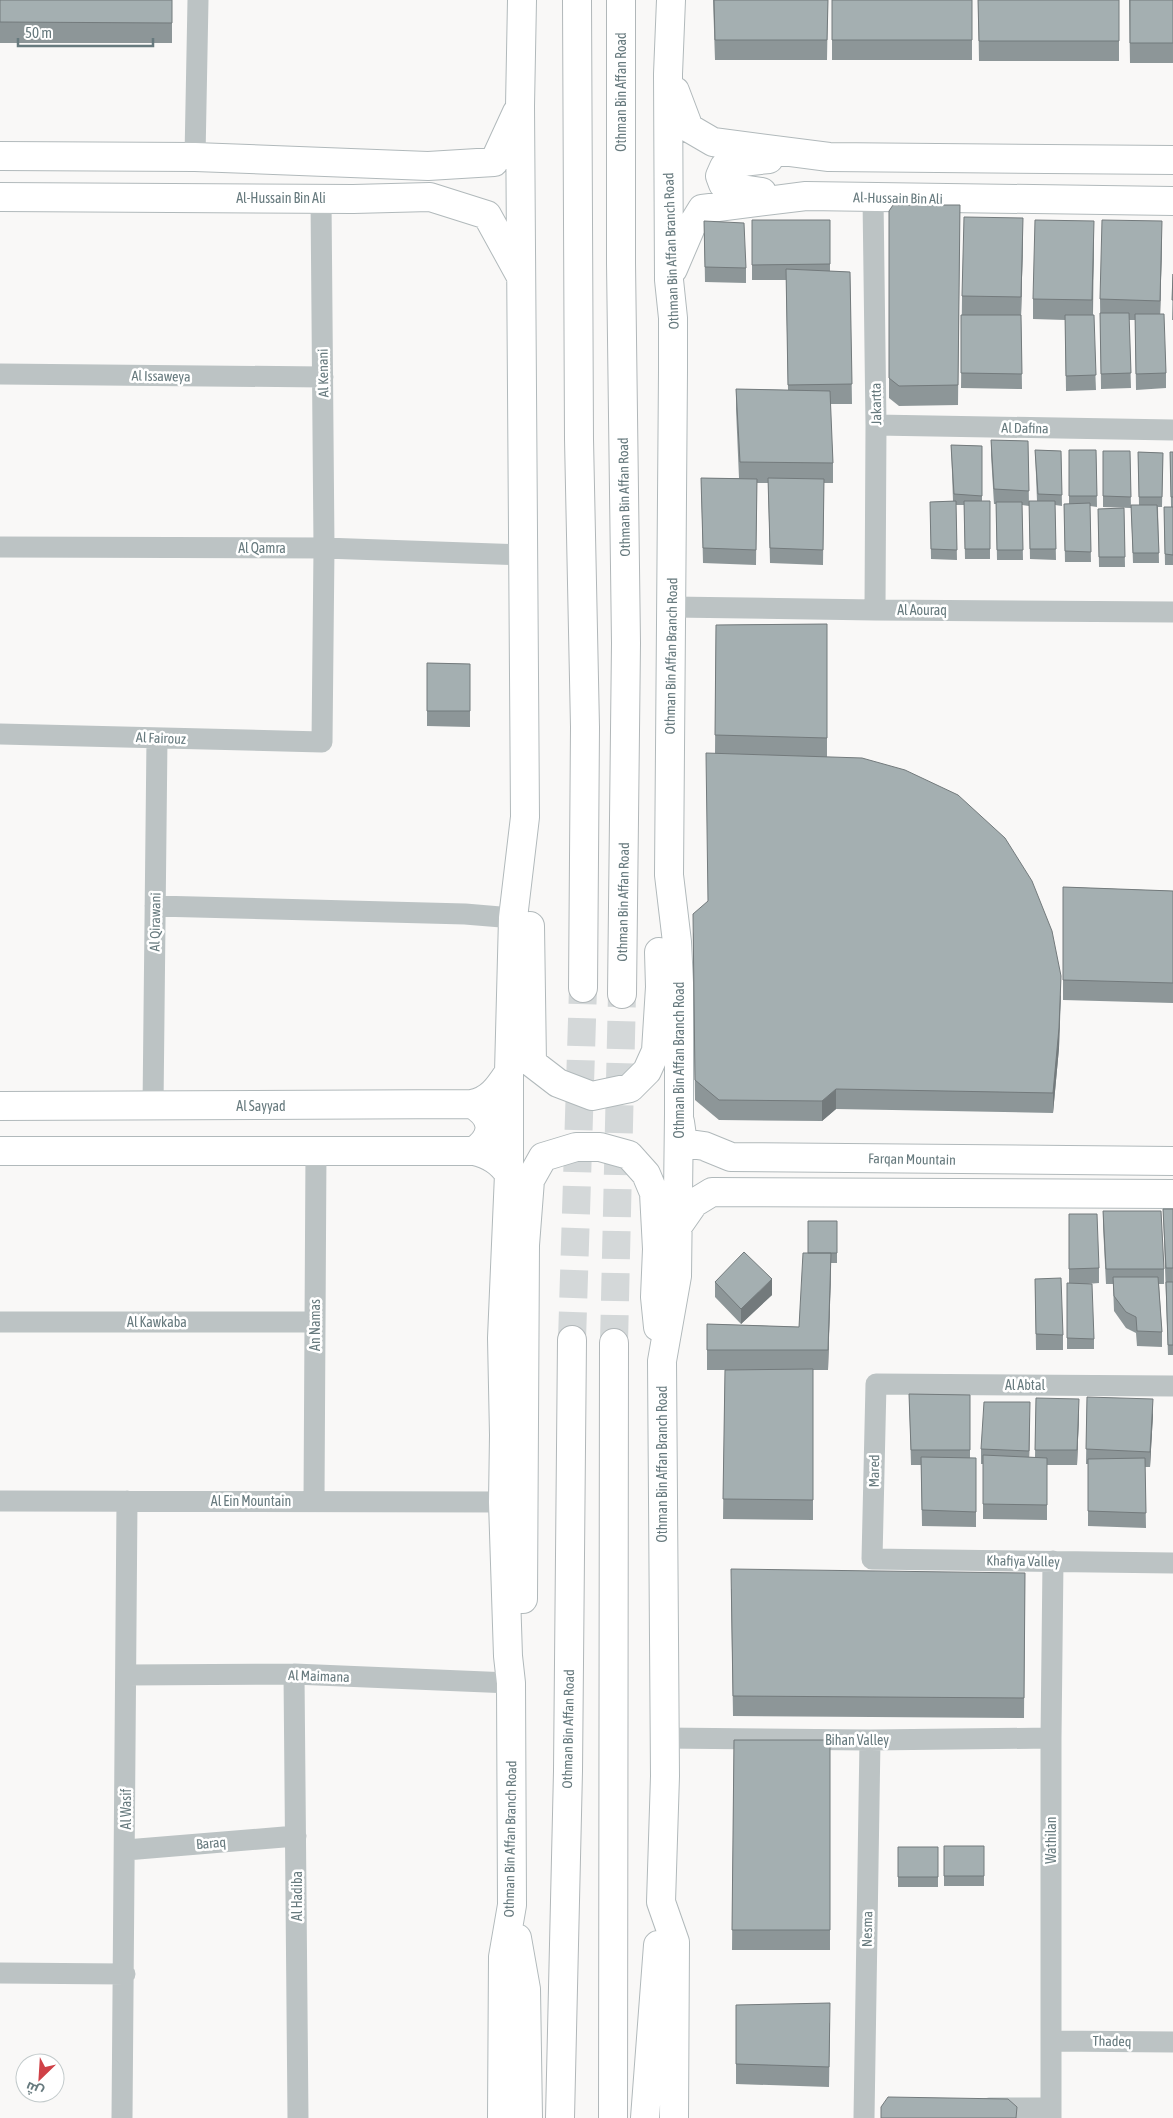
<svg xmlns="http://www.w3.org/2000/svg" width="1173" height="2118" font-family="'Asap Condensed',Cairo,sans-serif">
	<rect width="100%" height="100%" fill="#f9f8f7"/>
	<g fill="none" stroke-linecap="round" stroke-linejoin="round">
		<!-- primary-tunnel -->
		<path stroke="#d4d8d9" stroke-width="28" stroke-dasharray="28 14" stroke-linecap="butt" d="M572,1340L583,988
			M614,1343L622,994"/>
		<!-- secondary casing -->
		<g stroke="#b1b9bb" stroke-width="30">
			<path id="secondary" d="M671,0L668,74L669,280L673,318V371L669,875L677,942L679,983V1114L677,1276L662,1361L665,1776L661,1902L675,1942L674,2118
				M675,91L689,128L713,142L829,157L1173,160
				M0,156L195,157L428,166L494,162L517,112
				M762,192L735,188L723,184L720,176L724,167L733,163L769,159
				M0,197L353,199L430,197L487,215L520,275
				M673,269L691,227L702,209L806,196L1173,201
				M530,926L532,1063L558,1083L592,1096L630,1088L647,1071L656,1051L660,987L659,952
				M472,1104C495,1118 495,1136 474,1151
				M0,1106L472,1104C491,1100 499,1087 509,1072
				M680,1122L683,1143L704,1146L731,1157L1173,1161
				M0,1151H474C490,1155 500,1161 509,1174
				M678,1226L694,1203L712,1192L1173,1194
				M523,1599L525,1245L530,1180L543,1157L576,1147H600L629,1155L646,1174L654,1193L657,1249L655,1297L658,1327
				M517,1938L526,1989L528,2118
				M502,2118L503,1957L512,1905L511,1683L508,1656L503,1502L504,1435L502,1338L509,1174V1072L513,918L525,817L520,106L522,0
				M645,2118L658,1945"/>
		</g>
		<!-- primary casing -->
		<g stroke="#b1b7b9" stroke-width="30">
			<path id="primary" d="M577,0L579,439L585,727L583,988
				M621,0V263L626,643L622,994
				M560,2118L568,1771L572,1340
				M613,2118L614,1343"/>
		</g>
		<!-- street -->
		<path stroke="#bcc3c4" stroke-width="21" d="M195,157L198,0
			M873,198L876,425L875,610
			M0,374L323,377
			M876,425L1173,430
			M0,547L324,548L524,555
			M672,607L875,610L1173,612
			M0,734L322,742L324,548L321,199
			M155,906L465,914L513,918
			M153,1107L157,738
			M0,1322H315
			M1173,1386L876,1384L872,1559L1173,1563
			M0,1501L503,1502
			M314,1501L316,1150
			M294,1674L298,2118
			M126,1675L294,1674L511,1683
			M663,1738L870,1740L1051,1738
			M126,1850L296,1836
			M0,1973L125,1974
			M1051,2041L1173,2042
			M989,2108H1051
			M122,2118L127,1501
			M864,2118L870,1740
			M1051,2118V1738L1053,1561"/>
		<!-- secondary -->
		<use href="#secondary" stroke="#fff" stroke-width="28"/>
		<!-- primary -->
		<use href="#primary" stroke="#fff" stroke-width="28"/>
	</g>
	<!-- wall -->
	<path fill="#8d9698" d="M0,0H172V43H0Z
		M713,0H828L827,60H715Z
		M832,0H972V60H832Z
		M978,0H1119V61H979Z
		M1129,0H1173V63H1130Z
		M960,206L958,405L899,406L889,398V211Z
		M752,220H830V271L850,272L852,404H830L833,463V483H824L823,565L770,563L768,483H757L756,565L703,563L701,478H739L736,409V389L788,390L786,280H752Z
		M704,221L746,268V283L705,282Z
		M1023,238L1021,317L1022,389L961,388L962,296Z
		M1094,241L1093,315L1096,390L1066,391L1065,320L1033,319V299Z
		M1162,241L1160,314L1166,373V388L1136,390L1135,320H1129L1131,388L1101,389L1100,299Z
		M1173,274V320H1172Z
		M991,440L1028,441L1029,506L1022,505L1023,560H997L996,504H994L991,455Z
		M951,445L982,446V501H990V559H965L964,505H956L957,560L931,559L930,502L953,501Z
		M1035,450L1061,451L1062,506L1055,505L1056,560L1030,559L1029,501H1037Z
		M1069,450H1096L1097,507L1090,506L1091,562H1065L1064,504H1069Z
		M1103,451H1130L1131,508L1103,507Z
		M1138,452L1163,453L1162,507H1158L1159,563H1133L1131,505H1139Z
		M1170,452H1173V565H1165L1164,507H1171Z
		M1124,508L1125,567H1099L1098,509Z
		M827,624V757L1061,996L1059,1048L1053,1113L836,1109L822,1121L719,1120L695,1100L693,934L708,902L715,753L716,625Z
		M427,663L470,664V727L427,726Z
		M1063,887L1173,891V1003L1063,1000Z
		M1163,1209H1173V1355H1168Z
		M1103,1211L1164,1269V1284H1159L1162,1332V1347L1137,1346L1136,1333L1126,1328L1114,1311L1113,1284H1106L1103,1226Z
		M1069,1214L1099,1268V1283L1087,1284L1094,1339V1349H1067V1283H1069Z
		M837,1221V1263H831L828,1370H813V1520L723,1519L725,1370H707V1324L799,1327L808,1253Z
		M1035,1279L1063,1335V1350H1036Z
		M715,1282L772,1295L741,1324L715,1297Z
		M909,1394L970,1395V1458H976V1527L922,1526L921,1465H911Z
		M1087,1397L1153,1414L1150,1467H1145L1146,1528L1088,1526V1464H1086Z
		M1036,1398L1079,1414L1077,1465H1047V1520L983,1519V1464H981V1449L1030,1418L1029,1457H1035Z
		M1025,1573L1024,1718L733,1716L731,1589Z
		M734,1740H830V1950H732Z
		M944,1846H984V1886H944Z
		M898,1847H938V1887H898Z
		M736,2005L830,2023L829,2087L736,2084Z"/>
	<!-- shaded-wall -->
	<path fill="#737a7c" d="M1023,218V238L1021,317V297Z
		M1094,221V241L1092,320V300Z
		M1162,221V241L1160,321V301Z
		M1061,976L1059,1048L1053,1113V1093Z
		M836,1089V1109L822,1121V1101Z
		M831,1253V1273L828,1370V1350Z
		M772,1279V1295L741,1324V1309Z
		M1079,1399V1414L1077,1465V1450Z
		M1153,1399V1414L1150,1467V1452Z
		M1030,1402V1418L1029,1466V1451Z"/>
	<!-- building -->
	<path fill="#a4afb1" stroke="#737a7c" d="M0,0H172V23L0,22Z
		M714,0H828L827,40H715Z
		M832,0H972V40H832Z
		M978,0H1119V41H979Z
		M1130,0H1173V43H1130Z
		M893,205H960L958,385L899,386L889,378V211Z
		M964,217L1023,218L1021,297L962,296Z
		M752,220H830V264L752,265Z
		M1035,220L1094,221L1092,300L1033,299Z
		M1102,220L1162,221L1160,301L1100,299Z
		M704,221L744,223L746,268L705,267Z
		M786,269L850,272L852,384L788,385Z
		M1173,274V300H1172Z
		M1100,313H1129L1131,373L1101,374Z
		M1135,314H1164L1166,373L1136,374Z
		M961,315H1021L1022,374L961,373Z
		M1065,315H1094L1096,375L1066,376Z
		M736,389L830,391L833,463L740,462Z
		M991,440L1028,441L1029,491L994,489Z
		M951,445L982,446V496L954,494Z
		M1035,450L1061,451L1062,495L1038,494Z
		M1069,450H1096L1097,496H1069Z
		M1103,451H1130L1131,497L1103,496Z
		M1138,452L1163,453L1162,497H1139Z
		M1170,452H1173V497H1171Z
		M701,478L757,479L756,550L703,548Z
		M768,478L824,479L823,550L770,548Z
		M956,501L957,550L931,549L930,502Z
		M964,501H990V549H965Z
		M1029,501H1055L1056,549H1030Z
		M996,502H1022L1023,550H997Z
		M1090,503L1091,552L1065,551L1064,504Z
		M1131,505H1157L1159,553H1133Z
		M1164,507H1173V555L1165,554Z
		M1124,508L1125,557H1099L1098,509Z
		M827,624V738L715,735L716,625Z
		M427,663L470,664V711H427Z
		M706,753L862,758L905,770L958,795L1005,838L1032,881L1052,931L1061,976L1059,1028L1053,1093L836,1089L822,1101L719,1100L695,1080L693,914L708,901Z
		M1063,887L1173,891V983L1063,980Z
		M1163,1209H1173V1268H1166Z
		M1103,1211H1161L1164,1269H1106Z
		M1069,1214H1097L1099,1268L1069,1269Z
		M808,1221H837V1253H808Z
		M744,1252L772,1279L741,1309L715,1282Z
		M803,1253H831L828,1350H707V1324L799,1327Z
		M1113,1277H1158L1162,1332L1137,1331L1136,1317L1126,1312L1114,1296Z
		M1061,1278L1063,1335L1036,1334L1035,1279Z
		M1166,1282H1173V1345H1168Z
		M1067,1283L1092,1284L1094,1339L1067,1338Z
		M813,1369V1500L723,1499L725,1370Z
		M909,1394L970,1395V1450H911Z
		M1087,1397L1153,1399L1150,1452L1086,1449Z
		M1036,1398L1079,1399L1077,1450H1035Z
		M984,1402H1030L1029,1451L981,1449Z
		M983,1455L1047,1458V1505L983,1504Z
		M921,1457L976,1458V1512L922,1510Z
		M1145,1458L1146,1513L1088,1511V1459Z
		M731,1569L1025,1573L1024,1698L733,1696Z
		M734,1740H830V1930H732Z
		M944,1846H984V1876H944Z
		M898,1847H938V1877H898Z
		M830,2003L829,2067L736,2064V2005Z
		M888,2097L1008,2099L1017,2107L1016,2118H881V2107Z"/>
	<g text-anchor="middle" stroke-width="5" stroke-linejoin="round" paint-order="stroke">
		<!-- street labels -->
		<g font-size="14" fill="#677a7e" stroke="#fff">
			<text transform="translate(621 92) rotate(-90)" y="5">Othman Bin Affan Road</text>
			<text x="281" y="203">Al-Hussain Bin Ali</text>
			<text transform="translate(898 198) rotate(1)" y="5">Al-Hussain Bin Ali</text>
			<text transform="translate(671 251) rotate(-92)" y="5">Othman Bin Affan Branch Road</text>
			<text transform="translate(323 373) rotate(-91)" y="5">Al Kenani</text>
			<text transform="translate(161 376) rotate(1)" y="5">Al Issaweya</text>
			<text transform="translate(876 404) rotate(-91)" y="5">Jakartta</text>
			<text transform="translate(1025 428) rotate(1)" y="5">Al Dafina</text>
			<text transform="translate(624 497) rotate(-91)" y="5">Othman Bin Affan Road</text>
			<text x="262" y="553">Al Qamra</text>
			<text x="922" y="615">Al Aouraq</text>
			<text transform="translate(671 656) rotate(-89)" y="5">Othman Bin Affan Branch Road</text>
			<text transform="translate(161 738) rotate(2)" y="5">Al Fairouz</text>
			<text transform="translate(623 902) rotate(-89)" y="5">Othman Bin Affan Road</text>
			<text transform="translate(155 922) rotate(-89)" y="5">Al Qirawani</text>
			<text transform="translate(679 1060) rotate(-90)" y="5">Othman Bin Affan Branch Road</text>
			<text x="261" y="1111">Al Sayyad</text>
			<text transform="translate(912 1159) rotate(1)" y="5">Farqan Mountain</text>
			<text x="157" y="1327">Al Kawkaba</text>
			<text transform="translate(315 1325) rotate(-90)" y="5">An Namas</text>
			<text x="1025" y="1390">Al Abtal</text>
			<text transform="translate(662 1464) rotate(-90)" y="5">Othman Bin Affan Branch Road</text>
			<text transform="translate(874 1471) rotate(-89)" y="5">Mared</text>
			<text x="251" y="1506">Al Ein Mountain</text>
			<text transform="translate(1023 1561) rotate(1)" y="5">Khafiya Valley</text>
			<text transform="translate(319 1676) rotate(2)" y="5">Al Maimana</text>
			<text transform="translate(568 1729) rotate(-89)" y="5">Othman Bin Affan Road</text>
			<text x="857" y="1745">Bihan Valley</text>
			<text transform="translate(126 1809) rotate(-90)" y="5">Al Wasif</text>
			<text transform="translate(510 1839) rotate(-89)" y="5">Othman Bin Affan Branch Road</text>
			<text transform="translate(1051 1840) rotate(-90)" y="5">Wathilan</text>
			<text transform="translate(211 1843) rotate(-5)" y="5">Baraq</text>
			<text transform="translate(297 1896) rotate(-90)" y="5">Al Hadiba</text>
			<text transform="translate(867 1929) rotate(-89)" y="5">Nesma</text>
			<text transform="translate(1112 2041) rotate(1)" y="5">Thadeq</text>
		</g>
	</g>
	<!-- north arrow -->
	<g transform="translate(40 2078) rotate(205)"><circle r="24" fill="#ffffff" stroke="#c2cacb"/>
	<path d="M0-4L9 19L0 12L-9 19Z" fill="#cf4147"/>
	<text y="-8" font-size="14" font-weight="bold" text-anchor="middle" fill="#677a7e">ش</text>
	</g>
	<!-- scale -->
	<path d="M18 38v8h135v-8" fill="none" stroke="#677a7e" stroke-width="2.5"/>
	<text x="25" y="38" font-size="15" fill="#677a7e" stroke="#ffffff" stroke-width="4" paint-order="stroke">50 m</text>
</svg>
